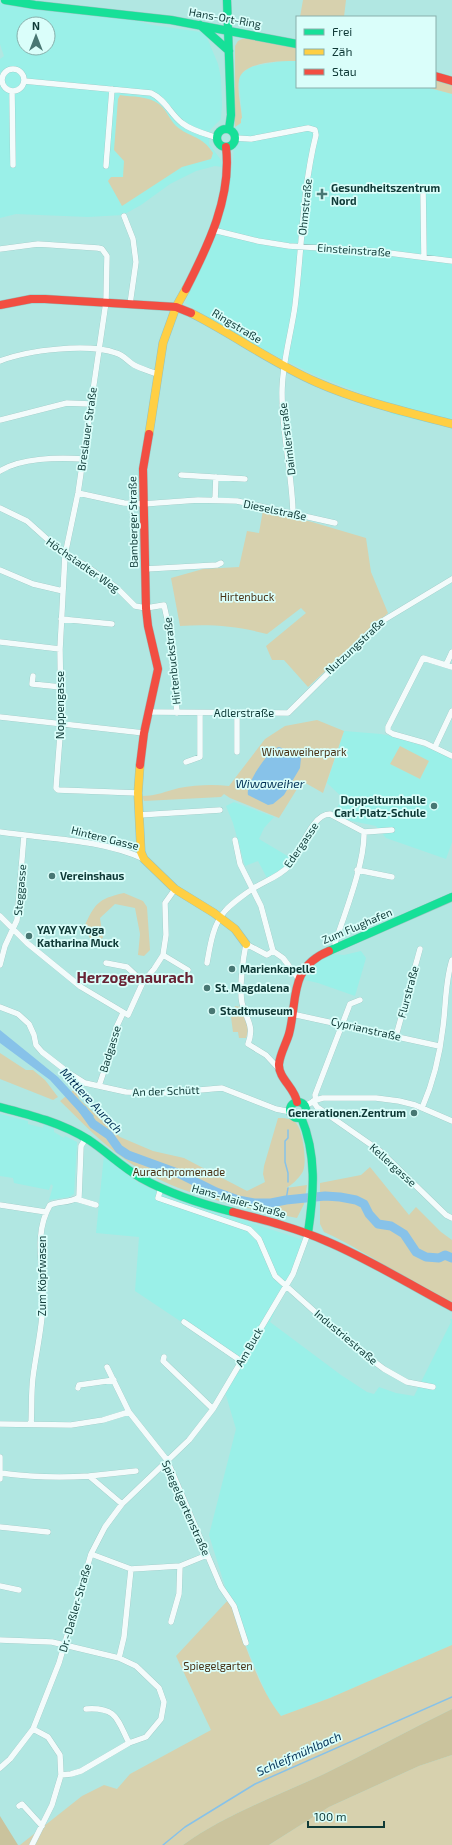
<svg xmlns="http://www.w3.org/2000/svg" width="452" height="1845" font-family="'Exo 2',sans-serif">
	<rect width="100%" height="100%" fill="#b1e7e2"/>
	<!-- built -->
	<path fill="#9af0e8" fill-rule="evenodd" d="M0,3L21,7L123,17L152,25L201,32L206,35L218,64L221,78L222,105L221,119L210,130L209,144L221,160L222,167L215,166L196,171L170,184L141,205L123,215L88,217L16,214L0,218V59L4,56L0,44ZM24,24H48V48H24Z
		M282,61H297V87H426L452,94V421L433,416L434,424L391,414L393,405L317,376L248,342L185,303L217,231L233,162L235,127L241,123V118L242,117L239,81L240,75L250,67Z
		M344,731L381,734L400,738L433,750L452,759V842L446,859L386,838L376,826L347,820L334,812L343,798L327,783Z
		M234,802L274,817L264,828L259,839L291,858L286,866L267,878L258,861L245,866L233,823L226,806Z
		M361,951L366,958L355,996L318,983L301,979L320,959L330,954L344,955Z
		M0,1114L28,1121V1124L43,1128L44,1124L54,1128V1132L64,1138L65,1136L77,1142L74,1194L69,1197L49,1200L53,1186L51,1184L49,1190L14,1183L13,1178L0,1176Z
		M104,1155L137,1182L165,1194L306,1241L270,1322L341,1375L367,1392L374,1394L379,1387L396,1393L414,1396L451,1322L450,1319H452V1645L330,1698L281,1716L270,1703L250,1655L229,1599L209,1535L236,1429L225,1392L255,1345L243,1363L135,1291L139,1237L96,1233Z"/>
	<!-- green -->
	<path fill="#d7d1ae" d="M303,0H346L344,17H300Z
		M242,39H253L297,48V61C282,61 242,61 239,80C237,92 241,106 242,118L241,119V123L235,127V46L238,41Z
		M435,80L452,85V94L426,87H435Z
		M120,95C132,97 149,96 159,104C166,109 170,120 176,126C190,138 202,135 213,153L211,159L182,167L122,206L108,181L111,177H123L124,161L114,150L118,99Z
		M263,510L312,522L366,538L371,572L388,613L308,687L284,660H272L266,646L306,613L301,608L267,634C236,626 212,624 180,626L171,578L203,569L239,567L247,531L259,533Z
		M317,720L344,731L323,793L302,781L279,818L230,798L224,794L221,797L144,801L142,796C156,796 167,791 179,788C195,785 213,784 229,786L265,739L285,726Z
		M400,746L429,761L420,779L390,764Z
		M124,893L143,901L147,907L150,950L144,956L138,955L140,934L135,908L115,904L100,918L103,938L92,942L84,927C95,904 97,899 124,893Z
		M235,1006L241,1007L249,1028L246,1038H239L238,1032H233L231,1017L234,1016Z
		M0,1053L26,1070H33L45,1080L58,1097L53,1100L0,1079Z
		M76,1088L79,1099L120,1137L153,1151L184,1158L247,1191L265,1182L263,1174L264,1166L278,1118C284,1118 291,1118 296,1123C303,1130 308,1165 302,1173C298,1179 292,1185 286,1188L307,1185L304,1204L297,1218C238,1206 173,1195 123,1158C100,1142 80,1120 60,1101Z
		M370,1167L409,1215L416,1207L441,1232L452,1240V1303C407,1282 368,1252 324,1232L320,1224V1183L361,1175Z
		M229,1599C243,1637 256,1685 281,1716L330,1698L452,1645V1709C409,1730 367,1753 324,1774C277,1796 226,1814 183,1845H20L82,1796L104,1785L117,1789L130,1774L211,1730L176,1656Z
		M452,1755V1845H269L329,1807L419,1766Z"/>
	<!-- forest -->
	<path fill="#cac39d" d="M452,1709V1755L419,1766L329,1807L269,1845H183C226,1814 277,1796 324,1774C367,1753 409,1730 452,1709Z
		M0,1816L18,1845H0Z"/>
	<!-- water -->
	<path fill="#87c2e9" d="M279,747L298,754L301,758L300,768L284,795L273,804L268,805L248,795C245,784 269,749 279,747Z
		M0,1030L58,1077L94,1116L88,1122L50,1080L0,1043Z"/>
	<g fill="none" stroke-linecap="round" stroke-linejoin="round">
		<!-- stream -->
		<path stroke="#87c2e9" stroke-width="1.5" d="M288,1182V1173L285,1162V1141L288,1138V1130
			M286,1200L288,1188
			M163,1845L185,1827L255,1784L452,1697"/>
		<!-- river -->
		<path stroke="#87c2e9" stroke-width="9" d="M83,1110L93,1124L109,1135L119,1149L128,1155L180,1174L216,1192L238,1200L254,1203H271L286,1200L325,1196L340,1197L356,1200L364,1204L369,1214L378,1224L391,1226L404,1234L416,1252L426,1257L439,1258L445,1255L452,1258"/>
		<!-- street casing -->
		<g stroke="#97c3bf" stroke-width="6">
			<path id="street" d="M2 80a11 11 0 1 1 22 0a11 11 0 1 1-22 0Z
				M24,81L151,93C166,100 170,114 182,123C192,131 206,134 218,138
				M12,91L13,165
				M235,138L251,139L308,128L315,130L316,135C302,191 302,249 295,306C291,335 282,363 282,393C282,433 292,473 293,513
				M106,166L112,89
				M423,187L424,257
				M124,216L133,239L136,262L130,304
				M213,230L258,241L289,246L373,251L452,261
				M0,249L38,244L98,248L102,249L107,256L106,302L78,493L65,555L60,649L61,723L56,788L58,790L138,793
				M0,361C28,350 88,343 116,353C124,355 127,361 134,365C141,369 150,371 157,374
				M0,420L67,403L90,404
				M0,471C20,458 59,457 83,459
				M181,475L245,479
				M78,493L124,503L143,504L198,500L237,501L335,523
				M215,500L216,477
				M0,508L27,521L65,555L85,565L117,588L135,606L146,608L164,605L170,632L177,713
				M145,569L217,565L221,563
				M0,570L33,584L63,591
				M61,619L112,624
				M0,642L60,649
				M446,665L452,652
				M452,667L423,658L388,727V731L393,734L425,743L452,756
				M33,676L32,684L61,687
				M149,712L288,713L379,623L452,579
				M237,713V752
				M0,717L144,733
				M435,747L452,711
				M186,762L200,757V713
				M139,815L220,810
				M0,832C46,839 101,839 144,859
				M235,840L240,864L261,906L273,951
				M357,870L392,877
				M0,916L27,943L81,987L128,1015L143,982L154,969L163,955L166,935L165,903L175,889
				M336,948L335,943C345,913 365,862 364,832
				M273,951L267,955L246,944C243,959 239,989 242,1003C246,1020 255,1025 248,1044L266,1055L279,1069
				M273,951L283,958L298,978
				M163,955L188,970
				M106,963L127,967L143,982
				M207,963C210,946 213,924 225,911C231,904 246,893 254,888C265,881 278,877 288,867C300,854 311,814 330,814L364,832L392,830
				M0,965L5,946L17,920L24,835
				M0,1007L18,1014L29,1024L34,1035L36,1045L42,1052L69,1073L85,1083L126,1092L166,1093L222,1088L276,1109L291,1112
				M292,1014L439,1046
				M396,1036L420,949
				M99,1086L111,1050L116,1028L123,1013
				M316,1100L315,1095L350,1004L360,1000
				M313,1101L317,1107L380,1151L446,1215L452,1218
				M305,1106L316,1100L323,1098H376L399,1101L415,1105L452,1121
				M422,1108C433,1083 440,1054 443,1027C446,1005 445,982 452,960
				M161,1188L158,1198L249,1229L259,1239L275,1276L352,1345L384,1369L407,1382L433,1387
				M76,1199L96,1205
				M0,1205L46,1212
				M184,1322L241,1361
				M164,1357L163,1361L213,1409
				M107,1367L129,1412
				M78,1388L79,1385L114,1380
				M0,1424L71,1425L103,1420L129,1412L167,1460L221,1587L234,1606L246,1643
				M31,1424C32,1408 31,1393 33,1377C36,1353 42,1329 43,1304C45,1271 32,1236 50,1205C59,1201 71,1203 79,1197L81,1146L86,1138
				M0,1457V1479
				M0,1473C30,1477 59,1478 89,1476L122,1504
				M89,1476L136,1471
				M0,1527L48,1532
				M91,1554L131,1569L180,1566L207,1555
				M0,1586L19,1590
				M171,1622L179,1594L180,1566
				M0,1640L52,1642L119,1658L136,1666L159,1688L164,1702L161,1719L146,1737L129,1743L81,1771L71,1774L61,1775
				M119,1658L124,1637L131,1569
				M86,1709C117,1707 117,1719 129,1743
				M0,1768L10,1759L33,1729L59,1663L91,1554L105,1527L122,1504L189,1440L213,1409L293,1274L308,1233
				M19,1806L22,1804L42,1826
				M32,1845L52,1805L61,1775L60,1755L48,1737L33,1729"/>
		</g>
		<!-- fast casing -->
		<g stroke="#97c3bf" stroke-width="9">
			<path id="fast" d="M5,0L35,5L171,20L297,44
				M227,0L231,115L229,129
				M200,25L229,51
				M217 138a9 9 0 1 1 18 0a9 9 0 1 1-18 0Z
				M329,951L452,897
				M290 1110a8 8 0 1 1 16 0a8 8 0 1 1-16 0Z
				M0,1107C31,1115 62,1123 89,1140C107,1152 122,1167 141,1178C170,1194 201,1204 233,1212
				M301,1117C317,1155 314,1193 308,1233"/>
		</g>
		<!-- slow casing -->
		<g stroke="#97c3bf" stroke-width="9">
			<path id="slow" d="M191,313C233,334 272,363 316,382C359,401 406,412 452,424
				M149,434L163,343L176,307L186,289
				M140,765L138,793L141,852L144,859L175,889L214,913L235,929L246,944"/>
		</g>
		<!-- jam casing -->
		<g stroke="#97c3bf" stroke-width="9">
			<path id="jam" d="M435,76L452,81
				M186,289C208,246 232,197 226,147
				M0,305L31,299H45L176,307L191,313
				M140,765L144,733L158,669L148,626L146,608L143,469L149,434
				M297,1102C295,1088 278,1078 279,1064C280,1054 286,1044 289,1034C298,1000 288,968 329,951
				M233,1212C264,1220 296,1228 326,1241C369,1259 410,1285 452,1307"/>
		</g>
		<!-- street -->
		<use href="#street" stroke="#f3fbfb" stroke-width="5.5"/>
		<!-- fast -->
		<use href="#fast" stroke="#16e098" stroke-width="8"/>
		<!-- slow -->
		<use href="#slow" stroke="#ffcf43" stroke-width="8"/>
		<!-- jam -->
		<use href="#jam" stroke="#f24e42" stroke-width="8"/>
	</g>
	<!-- markers -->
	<g fill="#487773" stroke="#dafefa" stroke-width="1.5">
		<path d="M320 188h4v4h4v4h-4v4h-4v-4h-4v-4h4z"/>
		<circle cx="434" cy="806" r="4"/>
		<circle cx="52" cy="876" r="4"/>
		<circle cx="29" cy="936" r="4"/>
		<circle cx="232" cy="969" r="4"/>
		<circle cx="207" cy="988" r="4"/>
		<circle cx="212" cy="1011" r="4"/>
		<circle cx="414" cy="1113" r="4"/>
	</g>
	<g text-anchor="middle" stroke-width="3.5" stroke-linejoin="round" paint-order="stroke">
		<!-- street labels -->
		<g font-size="11" fill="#0f3a37" stroke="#dafefa">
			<text transform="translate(225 18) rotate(10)" y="4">Hans-Ort-Ring</text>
			<text transform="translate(305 207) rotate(-84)" y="4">Ohmstraße</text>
			<text transform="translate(354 250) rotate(4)" y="4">Einsteinstraße</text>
			<text transform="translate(237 326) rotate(31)" y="4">Ringstraße</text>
			<text transform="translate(87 429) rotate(-82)" y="4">Breslauer Straße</text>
			<text transform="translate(287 439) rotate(-97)" y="4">Daimlerstraße</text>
			<text transform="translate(275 510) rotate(12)" y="4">Dieselstraße</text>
			<text transform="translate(133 522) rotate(-91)" y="4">Bamberger Straße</text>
			<text transform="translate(83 565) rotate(35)" y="4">Höchstadter Weg</text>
			<text transform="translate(355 646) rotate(-43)" y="4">Nutzungstraße</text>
			<text transform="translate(172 661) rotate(-96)" y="4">Hirtenbuckstraße</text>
			<text transform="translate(60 705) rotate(-90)" y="4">Noppengasse</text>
			<text x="244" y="717">Adlerstraße</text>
			<text transform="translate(105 838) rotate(14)" y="4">Hintere Gasse</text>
			<text transform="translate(301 845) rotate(-56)" y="4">Edergasse</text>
			<text transform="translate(20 890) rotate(-85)" y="4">Steggasse</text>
			<text transform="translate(357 926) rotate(-23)" y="4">Zum Flughafen</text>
			<text transform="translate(408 992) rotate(-75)" y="4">Flurstraße</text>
			<text transform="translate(366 1029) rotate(13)" y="4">Cyprianstraße</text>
			<text transform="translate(110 1049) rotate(-73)" y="4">Badgasse</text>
			<text transform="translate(166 1091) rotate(-2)" y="4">An der Schütt</text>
			<text transform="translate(393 1165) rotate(42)" y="4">Kellergasse</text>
			<text transform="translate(239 1201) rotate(16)" y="4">Hans-Maier-Straße</text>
			<text transform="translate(42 1276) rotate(-90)" y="4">Zum Köpfwasen</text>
			<text transform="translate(346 1337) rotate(40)" y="4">Industriestraße</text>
			<text transform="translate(249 1347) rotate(-60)" y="4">Am Buck</text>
			<text transform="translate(186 1508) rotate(66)" y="4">Spiegelgartenstraße</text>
			<text transform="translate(75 1608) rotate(-74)" y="4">Dr.-Daßler-Straße</text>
		</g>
		<!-- poi labels -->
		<g font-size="11" font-weight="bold" fill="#0f3a37" stroke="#dafefa" text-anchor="start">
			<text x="331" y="192">Gesundheitszentrum<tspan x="331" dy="13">Nord</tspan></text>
			<text x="426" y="804" text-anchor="end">Doppelturnhalle<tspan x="426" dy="13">Carl-Platz-Schule</tspan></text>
			<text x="60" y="880">Vereinshaus</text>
			<text x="37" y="934">YAY YAY Yoga<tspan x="37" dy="13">Katharina Muck</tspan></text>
			<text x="240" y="973">Marienkapelle</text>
			<text x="215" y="992">St. Magdalena</text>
			<text x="220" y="1015">Stadtmuseum</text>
			<text x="406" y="1117" text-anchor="end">Generationen.Zentrum</text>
		</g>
		<!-- park labels -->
		<g font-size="11" fill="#483115" stroke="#dafefa">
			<text x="247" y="601">Hirtenbuck</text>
			<text x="304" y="756">Wiwaweiherpark</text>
			<text x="179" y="1176">Aurachpromenade</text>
			<text x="218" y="1670">Spiegelgarten</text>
		</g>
		<!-- water labels -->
		<g font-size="12" font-style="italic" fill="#002f54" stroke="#dafefa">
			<text x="270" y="788">Wiwaweiher</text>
			<text transform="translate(91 1101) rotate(47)" y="4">Mittlere Aurach</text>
			<text transform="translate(299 1754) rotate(-24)" y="4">Schleifmühlbach</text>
		</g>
		<!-- district labels -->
		<g font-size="15" font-weight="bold" fill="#682334" stroke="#dafefa">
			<text x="135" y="983">Herzogenaurach</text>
		</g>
	</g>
	<!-- legend -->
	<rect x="296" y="16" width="140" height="72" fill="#dafefa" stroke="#89b0ac"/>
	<rect x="304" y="29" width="20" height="6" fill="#16e098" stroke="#89b0ac"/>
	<text x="332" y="36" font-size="12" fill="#0f3a37">Frei</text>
	<rect x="304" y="49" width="20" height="6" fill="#ffcf43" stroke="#89b0ac"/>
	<text x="332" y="56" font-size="12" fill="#0f3a37">Zäh</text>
	<rect x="304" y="69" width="20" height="6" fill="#f24e42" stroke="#89b0ac"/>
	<text x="332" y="76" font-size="12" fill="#0f3a37">Stau</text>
	<!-- north arrow -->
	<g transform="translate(36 36)"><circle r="19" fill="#dafefa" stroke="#89b0ac"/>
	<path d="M0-3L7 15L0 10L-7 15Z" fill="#487773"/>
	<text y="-6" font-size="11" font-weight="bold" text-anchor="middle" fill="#0f3a37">N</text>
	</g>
	<!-- scale -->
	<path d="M308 1821v6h76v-6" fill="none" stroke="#0f3a37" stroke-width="2"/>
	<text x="314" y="1821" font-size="12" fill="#0f3a37" stroke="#dafefa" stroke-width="3" paint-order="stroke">100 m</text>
</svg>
